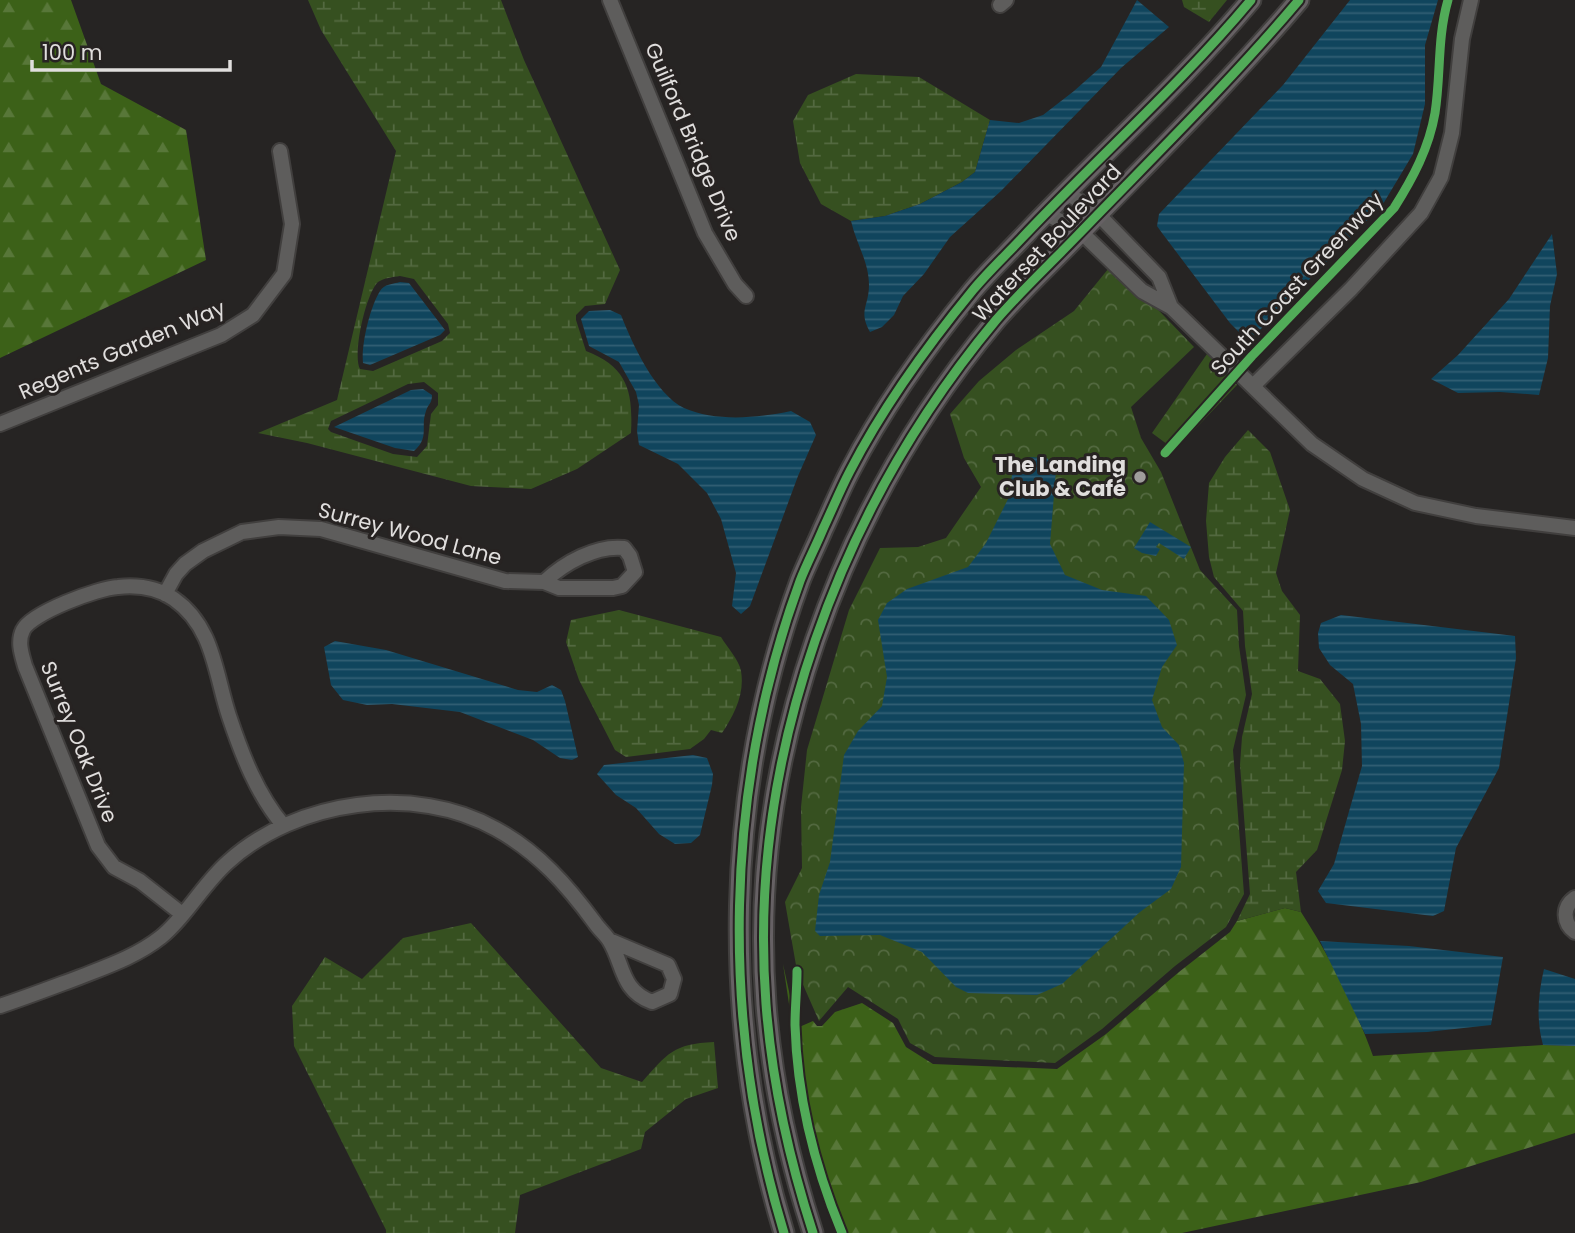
<svg xmlns="http://www.w3.org/2000/svg" width="1575" height="1233" font-family="Poppins,sans-serif">
	<defs>
		<pattern id="forest-firs" width="22" height="20" patternUnits="userSpaceOnUse" patternTransform="scale(1.75)"><rect width="22" height="20" fill="#3c6118"/><path d="M5 1l3.5 6h-7zM16 11l3.5 6h-7z" fill="#587739"/></pattern>
		<pattern id="wetland-marsh" width="20" height="14" patternUnits="userSpaceOnUse" patternTransform="scale(1.75)"><rect width="20" height="14" fill="#365020"/><path d="M1 5h8M5 5V1M11 12h8M15 12V8" fill="none" stroke="#536940"/></pattern>
		<pattern id="park-crowns" width="20" height="18" patternUnits="userSpaceOnUse" patternTransform="scale(1.75)"><rect width="20" height="18" fill="#365020"/><path d="M2 6a3 3 0 1 1 6 0M12 15a3 3 0 1 1 6 0" fill="none" stroke="#536940"/></pattern>
		<pattern id="water-rules" width="6" height="5" patternUnits="userSpaceOnUse" patternTransform="scale(1.75)"><rect width="6" height="5" fill="#10455d"/><path d="M0 2.5h6" fill="none" stroke="#325f74"/></pattern>
	</defs>
	<rect width="100%" height="100%" fill="#262423"/>
	<!-- forest -->
	<path fill="url(#forest-firs)" d="M0,0H71L101,84L186,130L206,260L0,358Z
		M1285,908L1301,912C1330,957 1355,1006 1373,1056L1543,1045L1575,1046V1133L1421,1182L1182,1233H845L824,1169L800,1077L783,964L797,1028L813,1021L817,1026H822L835,1012L862,1003L893,1023L906,1047L933,1064L1057,1069L1106,1034L1179,972L1230,932L1237,921Z"/>
	<!-- wetland -->
	<path fill="url(#wetland-marsh)" fill-rule="evenodd" d="M308,0H501L524,60L620,270L605,304L585,306L576,315V320L586,351C628,367 633,392 631,433L577,469L531,489L471,486L307,443L258,433L337,400L396,151L321,30ZM400,276L414,279L448,324L450,333L442,341L373,371L360,369C352,355 366,293 378,282C384,278 393,277 400,276ZM424,382L438,393V405L431,414L427,446L417,457L393,454L331,432L328,429L331,421L408,384Z
		M1182,0H1227L1209,22L1184,7Z
		M856,74L919,77L990,120L975,172L962,182L920,204L885,216L851,221L821,204L800,163L793,121L808,95Z
		M1248,430L1270,452L1290,510L1276,573L1282,591L1300,615L1298,671L1320,679L1340,704L1345,741L1342,770L1317,850L1296,872L1301,912L1285,908L1237,921L1250,894L1240,765L1242,737L1252,694L1245,646L1243,611L1214,577L1209,557L1206,521L1209,483L1225,457Z
		M619,610L721,637C727,647 739,660 741,671C745,694 734,715 722,733L711,730L704,739L690,749L626,757L615,750L579,680L566,642L571,620Z
		M471,923L601,1068L642,1082C668,1053 673,1044 714,1042L718,1088L686,1099L645,1132L641,1149L520,1195L515,1233H386V1230L294,1046L292,1006L325,957L362,979L403,938Z"/>
	<!-- park -->
	<path fill="url(#park-crowns)" d="M1113,263L1194,347L1131,407L1141,438L1161,472L1200,570L1237,610L1239,646L1246,695L1233,750L1244,894L1226,927L1175,966L1102,1029L1055,1063L935,1057L910,1043L898,1019L848,987L819,1021L797,971L785,902L802,868L801,807L807,750L849,610L880,548L918,547L946,538L981,487L964,458L950,414L979,381L1016,350L1074,311Z
		M1207,354L1237,385L1175,450L1152,433Z"/>
	<!-- water -->
	<path fill="url(#water-rules)" d="M1137,0L1169,27L1121,68L1001,191L950,237L924,274L903,296L894,315L882,327L870,332C858,311 869,306 869,285C869,262 856,243 851,221L885,216L920,204L962,182L975,172L990,120L1019,123L1043,115L1074,91L1101,67Z
		M1350,0H1438L1425,45V104L1413,154L1383,204L1255,335L1244,337L1230,323L1162,233L1157,226L1159,214L1283,85Z
		M1552,234L1557,274L1550,306L1548,358L1539,395L1500,392L1458,393L1431,379L1458,355L1509,299Z
		M400,282L409,283L445,330L440,335L370,365L363,363C361,345 370,307 380,291C384,284 393,284 400,282Z
		M610,310L621,315C632,343 655,394 684,408C715,422 759,418 791,411L810,422L816,435L798,476L750,606L741,614L732,606L736,573L721,519L707,493L678,464L639,445L637,431L639,405L636,392L619,362L589,346L581,319L589,311Z
		M423,389L432,395C432,404 428,404 426,411C420,427 430,437 414,451L395,448L334,427L411,390Z
		M1029,457L1047,458L1056,470L1050,544L1065,575L1102,590L1146,596L1169,620L1177,645L1162,667L1152,700L1162,727L1179,745L1184,763L1181,867L1171,889L1140,912L1062,984L1037,995L968,993L956,987L922,952L880,935L820,936L815,931L819,895L830,862L844,755L858,731L882,706L887,677L878,620L887,603L907,589L968,567L986,543L1008,499L1013,469Z
		M1150,522L1191,547L1184,559L1159,543L1156,547L1160,549L1156,556L1142,553L1134,548Z
		M1341,615L1515,636L1516,658L1499,768L1456,848L1444,911L1433,916L1326,903L1318,891L1334,864L1362,766L1361,724L1353,684L1330,665L1319,648L1318,633L1321,623Z
		M335,641L386,650L518,690L537,692L552,685L561,690L565,701L578,757L572,760L560,758L533,740L460,712L392,704L367,705L343,700L331,685L324,647Z
		M693,755L707,758L713,774L712,785L700,835L691,843L675,844L659,834L636,808L616,795L597,774L604,765Z
		M1320,941L1409,946L1503,957L1491,1025L1427,1032L1365,1034Z
		M1544,969L1575,979V1046L1543,1045C1536,1020 1538,994 1544,969Z"/>
	<g fill="none" stroke-linecap="round" stroke-linejoin="round">
		<!-- street casing -->
		<g stroke="#413f3e" stroke-width="18">
			<path id="street" d="M610,0L705,233L735,284L746,296
				M1000,5L1006,0
				M1066,192L1098,214L1159,277L1171,307
				M1045,213L1081,232L1142,291L1171,307L1312,444L1363,479L1415,503L1476,516L1575,528
				M1254,385L1351,289L1421,213L1441,177L1452,133L1462,39L1471,0
				M0,424L221,335L253,315L284,274L292,224L280,151
				M165,594L176,574L185,564L203,551L242,532L279,527L321,529L505,581L544,582L559,588H613L622,586L635,572L630,556L624,548C596,545 564,563 544,582
				M1575,898C1562,907 1563,923 1575,932
				M182,914L140,881L114,867L98,846L25,666C22,655 17,642 23,630C31,613 98,588 118,587C137,585 158,588 174,599C214,627 215,674 229,716C242,755 257,794 283,825
				M0,1006C27,997 53,987 80,977C108,966 137,956 161,937C185,918 203,884 228,862C296,800 415,783 496,829C538,852 567,885 595,923C599,929 605,934 609,940C624,964 620,990 652,1002L670,994L674,979L668,965L609,940"/>
		</g>
		<!-- secondary casing -->
		<g stroke="#413f3e" stroke-width="23">
			<path id="secondary" d="M784,1233C720,1022 724,788 800,581C807,563 816,546 823,529C832,510 840,490 850,471C883,407 927,346 973,290C988,272 1005,256 1021,239C1097,158 1180,85 1251,0
				M813,1233C789,1159 772,1082 766,1004C747,758 840,507 996,320C1021,291 1049,265 1075,238C1151,159 1229,83 1299,0"/>
		</g>
		<!-- street -->
		<use href="#street" stroke="#5e5d5c" stroke-width="14"/>
		<!-- secondary -->
		<use href="#secondary" stroke="#666164" stroke-width="19"/>
		<!-- cycleway casing -->
		<g stroke="#272322" stroke-width="13">
			<path id="cycleway" d="M1165,453L1252,356L1394,208C1413,178 1429,148 1435,113C1441,75 1437,38 1448,0
				M797,971C797,989 795,1007 795,1025C797,1095 815,1168 842,1233
				M784,1233C720,1022 724,788 800,581C807,563 816,546 823,529C832,510 840,490 850,471C883,407 927,346 973,290C988,272 1005,256 1021,239C1097,158 1180,85 1251,0
				M813,1233C789,1159 772,1082 766,1004C747,758 840,507 996,320C1021,291 1049,265 1075,238C1151,159 1229,83 1299,0"/>
		</g>
		<!-- cycleway -->
		<use href="#cycleway" stroke="#51ab58" stroke-width="9"/>
	</g>
	<!-- markers -->
	<circle fill="#9f9d9c" stroke="#272322" stroke-width="2.5" cx="1140" cy="477" r="7"/>
	<g text-anchor="middle" stroke-width="6" stroke-linejoin="round" paint-order="stroke">
		<!-- street labels -->
		<g font-size="21" fill="#e0dedd" stroke="#272322">
			<text transform="translate(693 142) rotate(67)" y="7">Guilford Bridge Drive</text>
			<text transform="translate(1047 243) rotate(-47)" y="7">Waterset Boulevard</text>
			<text transform="translate(1297 284) rotate(-47)" y="7">South Coast Greenway</text>
			<text transform="translate(122 350) rotate(-23)" y="7">Regents Garden Way</text>
			<text transform="translate(410 534) rotate(15)" y="7">Surrey Wood Lane</text>
			<text transform="translate(79 742) rotate(68)" y="7">Surrey Oak Drive</text>
		</g>
		<!-- poi labels -->
		<g font-size="21" font-weight="bold" fill="#e0dedd" stroke="#272322" text-anchor="end">
			<text x="1126" y="472">The Landing<tspan x="1126" dy="24">Club &amp; Café</tspan></text>
		</g>
	</g>
	<!-- scale -->
	<path d="M32 60v10h198v-10" fill="none" stroke="#e0dedd" stroke-width="3.5"/>
	<text x="42" y="60" font-size="21" fill="#e0dedd" stroke="#272322" stroke-width="5" paint-order="stroke">100 m</text>
</svg>
